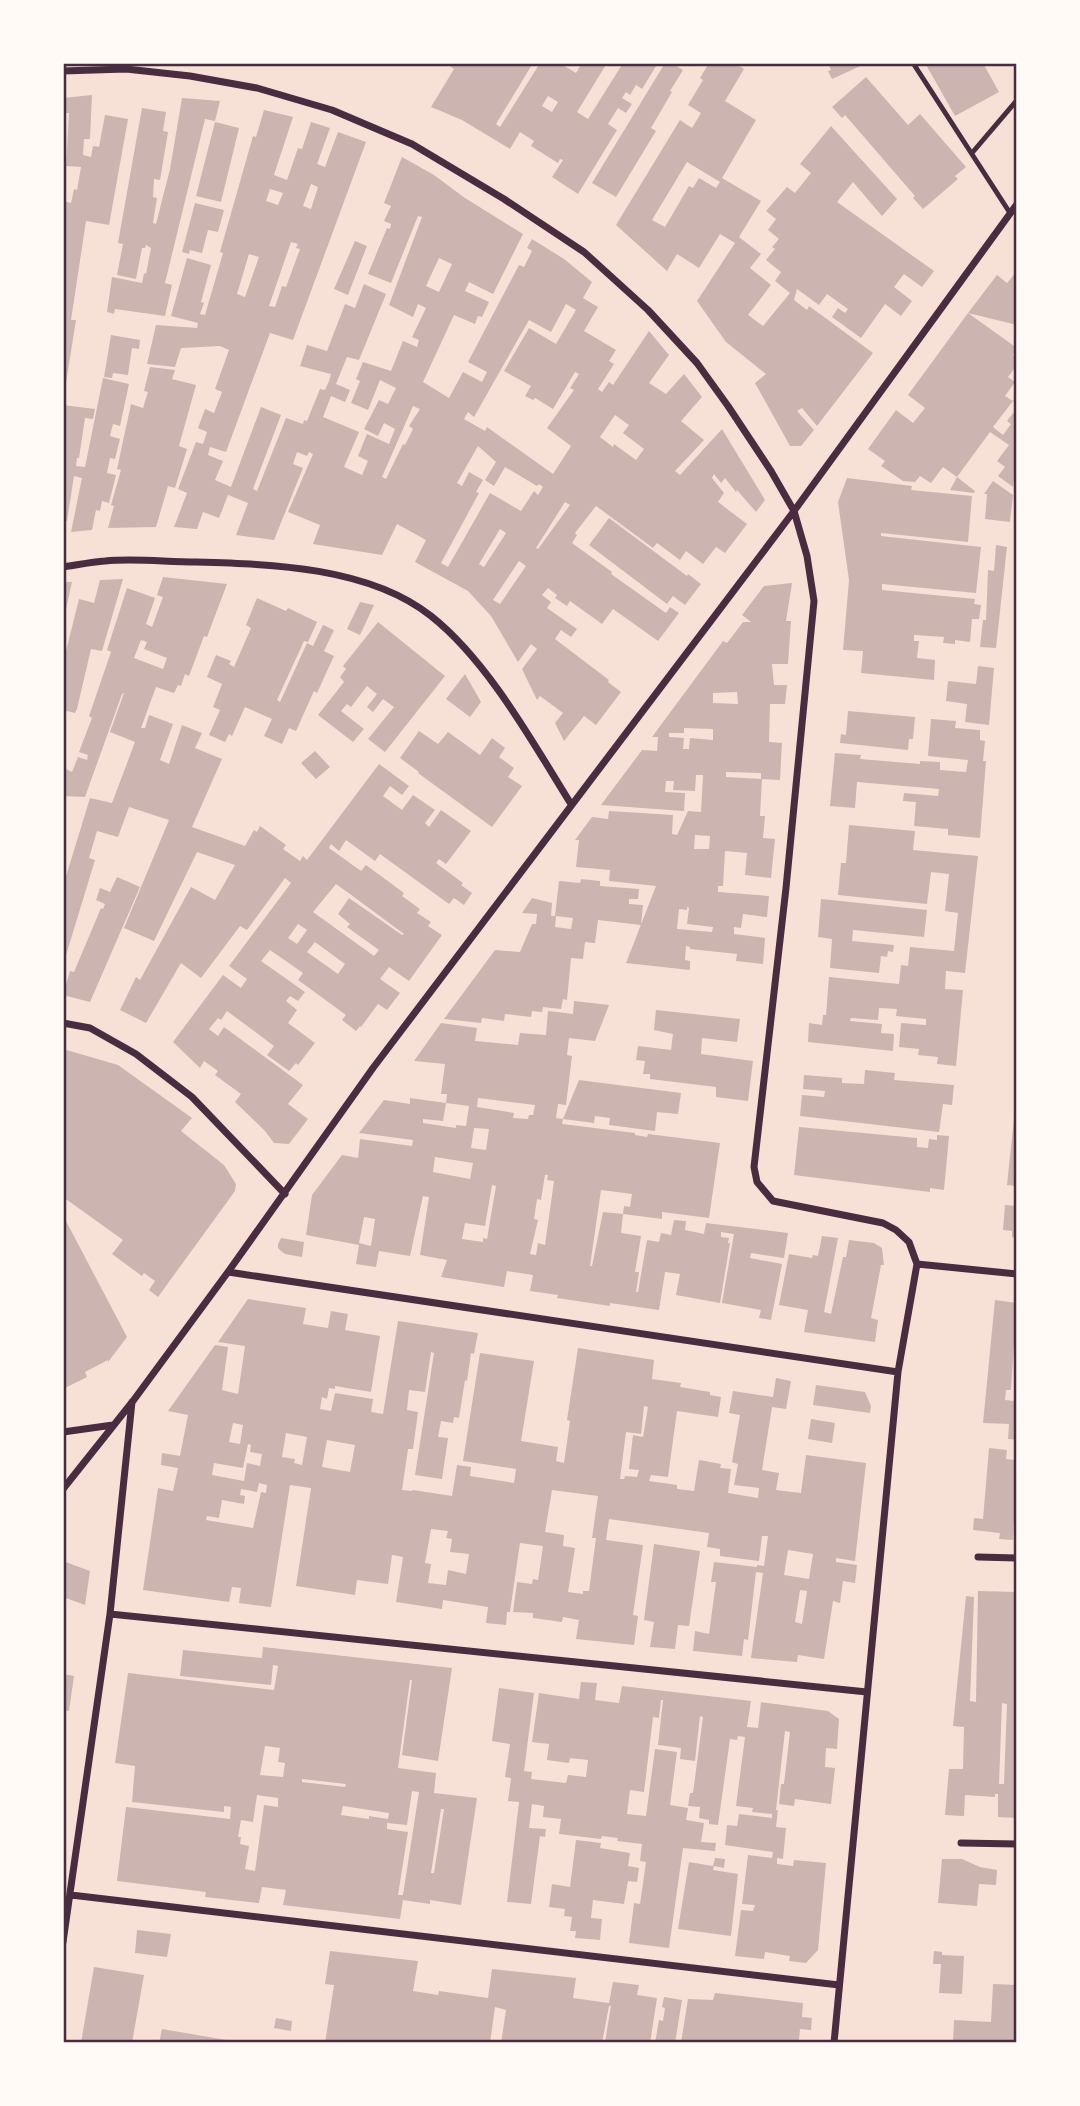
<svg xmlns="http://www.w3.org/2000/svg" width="1080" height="2106" font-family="'Archivo Narrow',sans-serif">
	<rect width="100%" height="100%" fill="#f7e1d7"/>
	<!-- building -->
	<path fill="#ccb4b1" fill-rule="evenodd" d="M445,63H533L496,124L500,127L540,63H564L563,65L576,73L582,63H607L577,112L588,119L623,63H658L642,89L636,85L630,95L626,92L622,98L632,104L626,113L618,108L608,124L617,130L578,194L552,177L563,160L560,159L558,163L531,146L534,141L520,132L510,149L462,120L431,107L454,69ZM548,96L558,102L552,112L542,106Z
		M665,63H672L683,70L670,91L672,92L651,128L656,131L616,197L592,183Z
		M709,63H734L744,69L725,101L756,120L722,178L761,201L739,237L761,254L750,268L771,285L748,315L763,326L790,293L775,281L781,272L766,260L775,249L772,247L779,239L768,230L776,219L766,211L787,187L795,193L811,173L800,164L831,126L897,199L882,216L853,182L837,202L934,271L922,287L904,274L894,287L912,301L901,316L885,304L861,338L832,317L838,308L845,313L848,309L827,294L819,305L797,289L794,300L807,310L809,306L873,353L817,426L802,408L797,411L814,430L801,446H790L755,383L766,374L726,342L697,301L735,243L720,234L699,268L677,254L667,271L616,225L680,120L692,128L701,113L688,105L703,80L700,78ZM687,162L720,182L716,188L699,178L693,188L689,186L665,227L652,220Z
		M828,63H867L832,79L828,71L831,70Z
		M925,63H983L999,92L955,116Z
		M866,77L908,125L920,114L966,167L955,176L958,179L923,209L913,198L915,196L845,115L842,118L832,107Z
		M92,95L90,139H84L83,155L91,157L93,146L99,147L105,115L128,119L109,225L86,221L71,320H76L66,383H63V227L65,217H63V201L71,203L74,189L77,190L81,167L66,166L69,113H63V98Z
		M182,98L220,101L215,121L205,119L165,283L172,285L165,316L115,309L114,314L107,312L112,277L142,283L144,273L146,274L151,248L146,245L145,248H142L136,279L117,275L123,244L118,243L142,108L166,112L163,131L168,132L160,180L154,179L153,197L157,198L153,223L156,224L170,169Z
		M264,110L293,117L274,175L287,180L298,148L302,149L311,122L330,128L317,164L325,167L338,132L366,142L293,340L270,333L226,452L210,447L208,455L223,461L215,480L231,487L261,407L281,415L253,489L257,491L286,418L303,424L304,420L307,421L320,389L325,390L329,381L331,374L300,366L307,345L327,351L345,304L355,308L364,284L386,294L359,360L347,357L336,384L350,390L345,402L331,396L323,417L359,432L344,467L362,475L368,461L358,456L367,434L389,444L395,429L384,423L378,436L364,429L379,400L388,404L396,388L380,380L368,410L351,403L360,381L356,379L363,362L391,371L403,341L417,347L419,340L412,337L426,308L418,304L413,317L389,305L422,217L418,216L391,283L368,274L387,228L390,229L391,224L384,221L391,206L384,203L402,157L434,175L465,198L523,234L493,294L469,282L465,291L489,302L482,317L478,316L475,324L454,315L423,382L449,398L463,372L482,382L487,372L468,362L519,265L524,267L532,251L527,248L532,239L564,259L592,282L583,298L598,307L584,331L616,350L609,361L614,364L598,389L602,392L609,382L613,385L649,331L669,355L649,383L666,394L684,374L702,397L681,421L704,440L675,471L680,475L722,429L765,500L756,512L737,490L736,492L725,478L721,483L714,474L712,478L724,493L718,502L747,524L725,553L716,547L703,564L686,551L680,560L657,543L653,548L596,506L575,533L577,535L572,543L612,572L611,574L666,613L670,607L679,613L658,641L613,609L602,624L570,601L567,606L555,598L557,595L548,588L542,595L551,602L547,608L577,629L571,637L561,630L555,639L609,680L608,682L621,692L596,725L584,716L564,741L555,723L563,713L540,696L537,700L522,669L537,649L531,644L518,662L491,616L468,591L415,562L426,540L397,524L382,555L313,544L320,525L288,512L313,454L309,452L307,456L297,452L293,464L303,468L274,540L236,535L248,503L228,495L219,518L203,512L197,529L174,527L187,493L178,489L196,442L203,444L207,432L198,428L205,409L214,413L222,392L215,389L229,350L220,346L181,348L175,367L147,364L156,325L197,328L198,323L171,316L187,258L211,265L201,302L204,303L200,314L205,315L223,253L220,252L253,136L256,137ZM311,184L318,187L311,209L303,206ZM270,189L283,193L278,205L266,201ZM291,242L298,244L296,248L300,249L286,287L282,286L275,307L269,306ZM249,254L259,257L245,297L237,294ZM439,258L452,264L439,292L426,286ZM566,304L576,310L556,344L529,328L504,371L531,386L525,396L533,400L535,398L553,409L575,372L579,374L570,388L574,390L547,428L571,446L553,474L487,427L485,431L464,419L468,412L474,417L529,320L551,332ZM413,406L420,409L409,426L413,429L405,445L403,444L386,479L382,477ZM615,415L629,425L623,433L644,449L636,460L614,444L613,447L600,437ZM478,446L496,462L485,480L494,486L505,467L537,486L539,484L543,487L538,495L534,491L521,511L490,493L448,567L441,563L479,493L476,492L483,480L469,472L462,486L457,483ZM565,502L570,505L538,549L536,548ZM500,529L506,533L484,567L479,564ZM519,561L526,566L500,604L493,600Z
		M215,122L239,128L221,202L196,196Z
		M195,203L224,210L218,232L208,230L202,253L190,250L189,254L182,252Z
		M355,241L367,246L348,295L334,289Z
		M1017,271V325L968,313L997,275L1007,283Z
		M968,313L1017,348L1013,355L1017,358V365L1008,377L1015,382L1005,396L1013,401L1017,395V404L1013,401L993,427L1003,435L1011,424L1007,421L1013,413L1017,416V453L1013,487L998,476L1005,467L997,461L1009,445L990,432L957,477L943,467L931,483L920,476L915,482L903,481L881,466L885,461L868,449L896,410L913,423L925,408L908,395Z
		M111,335L140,340L139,349L132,348L128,375L113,373L112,378L104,377Z
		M150,367L175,370L172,379L196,385L179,446L187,449L175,488L168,486L156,527L108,528L114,506L111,505L121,470L117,469L131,404L143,408L148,392L144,391Z
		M103,378L129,384L120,426L113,424L110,436L120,439L115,459L110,458L107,473L116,475L109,503L102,501L100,511L96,510L92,530L71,532L82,478L74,476L67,521L63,520V405L95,409L93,419L85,418L79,458H77L76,466L85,467Z
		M957,477L975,491L974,493L950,490Z
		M847,478L912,486L911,490L972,496L968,542L881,533V536L981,547L976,593L882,584V590L975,599L974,604L981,605L979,619H972L970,642L955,640V644L943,643L944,637L914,635V641H919L917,658L935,660L934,680L861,673L863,651L843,650L849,580L838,502Z
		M993,481L1013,495L1010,522L985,519L987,494H984Z
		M609,518L687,576L688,574L701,584L685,605L673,596L667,604L589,545Z
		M996,545L1007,547L996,648L980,647L983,620H986L988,570L994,571Z
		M163,577L227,584L207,637L204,636L189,676L185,674L181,686L178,685L174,693L156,687L141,728H145L149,715L173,724L160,760L169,764L182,725L202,733L195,748L222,759L192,827L245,846L254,830L257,832L260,826L286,845L283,849L300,861L303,856L307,860L379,764L409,786L402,795L390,786L383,796L402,810L413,795L435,810L425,823L429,827L441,810L471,831L446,864L439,859L436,863L463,883L461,885L472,893L464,905L454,898L449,904L380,854L375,861L346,840L339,851L331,844L329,848L361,871L366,865L404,893L402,896L420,909L417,913L431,922L428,926L442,935L409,981L389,967L380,979L400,993L387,1010L378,1004L361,1027L360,1026L356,1031L342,1020L346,1015L298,980L303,973L270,950L261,961L305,992L298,1001L290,996L286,1001L297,1010L288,1023L315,1043L298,1065L296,1063L289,1071L267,1055L274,1046L227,1011L221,1020L218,1018L209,1029L218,1036L224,1027L303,1085L288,1104L308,1119L289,1144L274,1143L265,1131L235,1102L241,1094L215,1075L218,1071L204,1061L200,1068L173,1042L223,975L241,988L247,979L229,966L291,883L285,878L247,930L240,926L201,978L181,963L146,1023L120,1010L136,977L140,980L191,887L215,900L235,865L197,852L154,941L124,928L169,820L129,807L118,837L97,831L89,858L95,860L63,965V886L90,798L112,803L135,742L110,732L124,693L122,694L85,797L63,796V780L66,769L72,772L78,757L87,760L88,755L79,752L92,718L89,716L111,652L107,650L127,588L155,598L146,624L152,627L163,597L157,595ZM141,640L147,642L144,649L167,658L163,669L134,658ZM336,884L350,894L404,934L402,935L349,898L338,914L350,924L347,927L379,950L374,956L313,912ZM298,924L307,930L297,944L288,938ZM315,942L345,964L338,974L307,952Z
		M123,579L102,651L91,649L77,709L75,713L63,710V663L79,599L94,603L100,580Z
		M63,582H72L64,618H63Z
		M792,583L786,621H791L788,664H772L774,685H787L785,704H770L769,742L782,743L780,780L761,779V773L726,772V777L762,779L760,816H765L763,838L775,839L771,878L745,875L747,853L725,851L723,886H718V892L769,896L767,917L743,914L741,928L734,927V934L765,938L763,964L736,961L737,954L690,949V947L686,946L685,960L690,961V970L626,963L656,886L609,881L610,870L576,867L579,840H575L592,817L608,819L609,811L673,815L672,834L677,835L688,811L701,812L703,775H696L695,791L673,790L674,781H666L665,792L685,793L684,811L601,805L642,750L657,751L658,737H652L723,641L727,643L743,622H751L742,615L764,586ZM737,692L738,704L713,703V693ZM684,728L713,729V740L690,738L689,749H683L684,738L669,737V733H684ZM695,835L710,836L709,849H694ZM687,907L689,908L687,924L713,927L712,932L677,929L679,909L687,910Z
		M257,598L286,611L288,608L317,622L308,642L304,641L277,700L280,702L307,643L313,646L323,625L334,630L324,651L334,656L317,693L314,691L296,731L289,728L282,744L264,736L272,719L245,707L232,736L229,734L225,742L209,735L220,710L213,707L222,684L207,677L216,655L231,661L229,664L234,667L251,628L246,625Z
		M360,602L374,605L360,635L347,629Z
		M378,622L445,676L385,752L368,739L394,707L383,699L373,712L367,707L377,694L367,686L351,707L347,704L341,711L364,729L353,742L318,715L344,682L340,677L346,669L343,666Z
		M978,666L994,668L989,725L965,722L967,704L946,701L948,681L976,684Z
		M465,674L481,702L470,717L446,699Z
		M848,711L915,717L913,739H909L908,750L840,743L841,734L846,735Z
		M931,719L956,721L955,728L980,730V740L985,741L983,761H986L980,838L948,835V829L914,826L916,802L903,801L904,793L938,796L939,789L857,782L855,808L830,806L835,753L861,755L860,759L920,764V761L940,762V770L966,772L968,760L928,756Z
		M419,731L438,744L448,732L480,755L492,738L505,748L499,757L514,768L508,777L522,786L492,827L418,773L419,772L400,758Z
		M315,751L330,767L316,779L301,763Z
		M849,825L915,831L913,850L978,856L965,973L946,971L945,989L963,990L956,1066L937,1064L938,1057L918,1055L919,1049L899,1047L901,1023L926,1025V1019L896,1016L897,1009L879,1008L878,1020L851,1018L850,1021L882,1024L881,1033L894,1034L893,1051L808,1042L809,1023L822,1025L823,1015H826L829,977L899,984L901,965L908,966L910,947L954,951L958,913L945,911L949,874L931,872L927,904L838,895L841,863H846Z
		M117,877L140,887L90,1002L63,995L70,971L74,972L101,908L103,909L105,904L96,900L100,888L110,892Z
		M581,879L600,881V886L639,889L638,899H629V904L643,905L641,925L598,920L595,943L585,942L583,959L571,958L567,1000L563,999L561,1009L543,1007L542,1012L532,1011L531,1017L505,1014L504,1021L482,1018L481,1023L444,1019L495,950L520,952L532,924H536L537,914L522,913L532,898L552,903L551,916H555L559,881L580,883ZM556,916L573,918L571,929L555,927Z
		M821,899L927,910L924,937L853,930L852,941L894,945L893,952L888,951L887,957L881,956L879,973L830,968L832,939L818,937Z
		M574,1001L609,1005L595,1041L569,1038L567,1055L572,1056L566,1105L558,1104L556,1118L563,1119L579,1080L681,1093L678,1114L657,1112L655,1131L609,1125L610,1118L595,1116L594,1123L563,1119L562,1124L635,1133V1135L647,1137L648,1134L720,1143L709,1218L662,1212V1219L623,1214L624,1206L630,1207L632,1194L601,1190L590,1266H592L603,1212L623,1214L621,1233L641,1236L635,1272H639L636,1292H638L647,1240L659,1242L661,1233L671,1235L674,1220L686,1221L685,1230L704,1234L706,1223L788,1233L784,1258L751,1253L750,1258L782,1264L771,1320L759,1318L761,1310L722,1303L734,1234L721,1232V1237L729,1238L728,1243H730L720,1303L676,1295L680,1274L665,1272L659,1310L610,1303V1306L557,1298L558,1295L530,1291L533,1275L507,1271L504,1287L441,1277L447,1260L420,1255L429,1197L423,1196L410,1256L379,1251L376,1267L356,1264L359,1245L306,1235L312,1195L342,1155L358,1158L360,1139L412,1146L413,1140L359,1133L384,1100L410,1104V1098L446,1103L443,1121L423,1119V1123L456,1128V1125L466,1126L469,1106L446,1103L447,1094H441L445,1064L414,1061L441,1023L477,1028L475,1041L518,1045L520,1033L546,1035L548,1011L573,1014ZM478,1098L535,1105L533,1115H529L528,1119L513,1118L514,1113L477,1107ZM474,1128L489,1129L486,1150L471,1148ZM435,1157L473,1163L470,1179L433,1172ZM545,1175H548L547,1180L554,1181L545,1245L538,1243L536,1255L530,1254L538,1220L534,1219L537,1199L541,1200ZM492,1185L496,1186L487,1239L483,1238V1242L462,1239L465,1223L485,1226ZM364,1217L375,1219L371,1246L359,1243Z
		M656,1010L740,1019L737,1042L702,1038L701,1054L753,1061L748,1101L716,1097V1087L650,1079V1074H643L645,1061L636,1060L638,1046L671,1050L673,1034L654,1030Z
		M63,1049L118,1065L192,1118L181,1131L224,1165L236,1184L235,1191L158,1297L149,1290L155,1281L144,1273L142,1276L112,1254L123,1240L63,1197Z
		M865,1070L895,1073L894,1080L954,1085L952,1105L943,1104L939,1132L800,1116L802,1095L824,1097L825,1091L803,1089L804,1075L842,1078V1083L864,1084Z
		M1015,1109H1017L1015,1186L1007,1185Z
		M799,1127L917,1138V1147L928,1148L929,1139L937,1140V1135L949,1136L944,1190L930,1188V1192L794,1175Z
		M1005,1205L1017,1206V1238L1012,1237V1231L1003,1230Z
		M66,1221L127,1337L108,1362V1360L85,1372L87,1377L65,1388L63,1385V1223Z
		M822,1236L838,1238L824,1312L831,1314L843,1257H846L849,1240L874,1243L882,1248L884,1265H881L871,1318L878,1320L875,1342L804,1332L808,1310L779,1305L789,1254L812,1258L813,1255L818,1256Z
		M281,1238L304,1242L302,1257L285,1254L281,1251L278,1248V1244Z
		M248,1299L306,1308L303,1324L328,1328L331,1311L348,1314L345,1330L380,1336L371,1392L335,1386V1389L329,1388L327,1399L322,1397L320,1409L331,1411L335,1393L373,1399L371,1412L383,1414L398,1321L478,1333L474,1354L471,1353L467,1381L465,1380L459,1418L454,1417L453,1423L441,1421L438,1437L448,1438L442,1479L415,1475L434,1353L431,1352L425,1392L409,1390L407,1410L418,1412L413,1449H408L402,1490L412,1491L413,1490L452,1496L457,1465L471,1467L470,1476L514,1483L516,1469L463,1461L480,1353L534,1361L521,1441L558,1447L556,1461L564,1463L570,1421L567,1420L578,1348L654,1360L652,1379L681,1383L680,1387L710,1392V1395L721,1397L718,1417L677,1411L668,1477L651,1475L649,1481L677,1485V1489L694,1491L699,1460L721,1464L720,1468L731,1469L728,1493L758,1498L759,1488L734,1485L738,1464L732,1462L740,1415L729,1413L733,1391L773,1397L776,1378L791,1381L786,1409L772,1407L762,1470L779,1473L776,1490L801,1493L806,1455L866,1463L855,1561L836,1558V1562L857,1565L855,1583L843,1581L840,1603L833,1601L824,1659L798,1655L797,1662L751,1658L763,1573L756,1572L748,1640L744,1639L742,1656L693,1651L695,1631L709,1634L716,1582H711L714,1562L757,1567V1565L764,1566L768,1536H762L759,1561L720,1556V1549L707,1547L709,1533L609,1519L606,1540L643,1545L633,1615L638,1616L634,1645L576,1639L579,1620L563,1617L562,1622L533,1618V1613L513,1612L517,1582L532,1584L533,1579L538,1580L543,1546L520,1543L510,1612H507L506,1625L486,1623L488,1607L443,1600L442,1609L396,1602L403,1557L392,1555L388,1584L357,1580L355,1595L296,1586L311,1488L290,1485L271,1607L239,1603L241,1588L232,1587L229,1602L143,1590L158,1488L173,1491L178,1468L161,1465L162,1453L180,1456L188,1415L168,1411L215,1345L228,1347L222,1390L238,1394L245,1346L218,1342ZM644,1406L648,1407L643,1437L633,1435L629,1469L639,1470L637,1477L625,1476L624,1479H620L626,1432L641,1434ZM233,1423L243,1425L240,1444L229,1442ZM286,1433L307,1437L302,1465L294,1463L295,1459L282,1457ZM327,1440L355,1445L350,1472L322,1467ZM248,1444L251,1445L250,1452L262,1454L260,1466L247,1463L244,1481L212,1475L214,1463L243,1468ZM259,1483L267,1485L266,1493L261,1492L253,1528L206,1520L207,1516L219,1518L222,1500L244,1504L245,1496L240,1495L241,1489L257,1492ZM552,1490L598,1496L592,1538H596L589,1591H583V1594L568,1592L575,1548L563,1546L564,1535L545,1532ZM431,1529L448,1531L446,1538L452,1539L450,1552L469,1554L466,1574L448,1570L446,1585L428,1583L431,1564L425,1563ZM788,1550L813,1554L809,1579L784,1575ZM800,1590L807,1591L802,1624L795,1622Z
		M995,1300L1017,1303V1328H1015L1011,1390H1006L1005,1400L1014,1401L1015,1385H1017V1440L1008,1439L1009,1424L983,1423Z
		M816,1385L865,1392L871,1406L870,1413L813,1405Z
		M811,1419L835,1423L832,1443L808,1439Z
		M989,1448L1007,1450L1006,1459L1014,1460V1472L1017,1473V1520H1014L1013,1540L999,1539L1000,1533L973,1530L974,1518L983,1519Z
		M654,1544L700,1551L689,1626L678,1625L675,1649L650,1647L654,1622L644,1620Z
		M63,1561L90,1571L85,1605L63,1597Z
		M978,1591L1017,1592V1818L998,1817V1794H995V1797L965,1795L964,1816L945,1815L949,1769H963L964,1727L953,1726L966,1596L974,1597L970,1701L976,1702ZM1002,1703L1007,1704L1004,1784H999Z
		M263,1647L452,1668L438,1761L402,1755L412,1680H410L398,1768L436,1773L434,1793L477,1798L461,1905L430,1900V1904L403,1900L400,1919L283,1905L286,1890L262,1887L259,1903L205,1897L206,1892L117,1881L126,1807L230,1819L231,1807L224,1806V1812L132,1802L135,1766L115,1763L128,1673L274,1690L278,1666L273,1665L271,1685L180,1676L183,1650L262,1658ZM265,1746L280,1748L278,1762L285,1763L283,1777L260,1775ZM302,1779L346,1784L345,1787L302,1782ZM412,1791L419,1792L403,1895H398L408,1832L387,1829V1823L407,1825ZM257,1795L278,1798V1807L264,1805L255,1871L245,1869L249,1846L240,1844L241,1837H238L241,1820L253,1822ZM343,1806L389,1813L388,1819L369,1816V1819L341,1815ZM441,1809H444L434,1873H431Z
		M63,1674L74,1676L69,1711L63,1710Z
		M581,1682L597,1683L595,1700L619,1703L622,1686L751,1701L747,1727L758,1728L761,1702L828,1711L839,1719L837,1749L826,1748L825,1767L835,1768L831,1804L795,1799L794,1806L779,1804L781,1784H784L790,1732L785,1731L776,1810H778L776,1827L786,1828L783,1859L777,1858V1864L793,1866L794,1860L826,1863L818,1950L806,1963L789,1961L790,1956L765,1952L764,1959L735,1956L741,1910L753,1911L755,1905L742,1904L748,1855L772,1858L773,1852L725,1845L727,1825L737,1826L739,1814L772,1818V1814L752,1812L753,1808L736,1806L745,1737L738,1736L737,1740L730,1739L718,1825L709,1824V1820L699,1818L700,1807L688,1806L690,1793H693L703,1717L700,1716L695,1761L680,1759L681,1748L658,1745L663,1700H661L659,1718L653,1717L644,1792L630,1790L627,1814L646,1816L655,1749L677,1752L670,1805L688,1808L686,1820L704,1823L701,1842L716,1843L715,1851L683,1848L669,1948L629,1943L634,1903L640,1904L646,1862L640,1861L642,1844L617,1841L618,1838L602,1836L601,1839L559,1834L561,1819L543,1817L544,1806L532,1804L529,1828L546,1829L545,1837L540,1836L531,1904L507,1902L519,1802L508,1801L511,1778L505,1777L510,1744L492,1741L499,1688L534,1693L524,1771L532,1772L531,1779L566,1783L568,1775L586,1777L588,1760L570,1758L569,1763L547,1760L549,1744L532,1742L539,1693L579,1699Z
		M576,1840L601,1843L600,1848L630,1853L628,1866L639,1868L637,1882L628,1881L624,1904L593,1900L591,1918L602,1919L600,1940L575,1938L576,1931H570L572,1917L564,1916L565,1909L549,1907L552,1884L570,1887Z
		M715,1858L725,1859L724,1868L714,1866L713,1870L738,1874L731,1936L678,1929L689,1862L713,1866Z
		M942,1859H962L980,1867L997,1870L996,1885L979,1884L977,1906L938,1903Z
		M137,1930L171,1934L167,1957L135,1953Z
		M330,1951L418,1961L413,1991L438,1995L439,1991L488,1998L492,1969L576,1978L573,1998L609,2003L613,1982L639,1985L637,1995L657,1998L650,2043L605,2042L611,2006H609L602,2043H501L506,2010L495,2007L490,2043H325L334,1985L325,1984Z
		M934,1951L942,1952V1955L964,1956L962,1994L939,1993L941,1964H933Z
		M94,1967L144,1975L132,2043H81Z
		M993,1984L1017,1985V2043H953L954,2020L991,2022Z
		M715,1993L803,2003L802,2017L812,2018L811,2030L800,2029L799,2040L807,2041V2043H681L688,1999L713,2000Z
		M664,1997L682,2000L675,2043H655L659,2020L663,2021L665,2008L662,2007Z
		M276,2018L292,2021L291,2031L274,2028Z
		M162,2029L238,2042V2043H159Z"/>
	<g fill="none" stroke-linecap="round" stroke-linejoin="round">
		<!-- service -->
		<path stroke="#4a2c40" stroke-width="5" d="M913,63L1010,213
			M972,153L1017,100"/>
		<!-- minor -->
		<path stroke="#4a2c40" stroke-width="7" d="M63,71L126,69L190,76L257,88L332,110L412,144L504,199L584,252L648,310L697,363L728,406L771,471L794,511L807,556L814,601L786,888L754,1167L757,1182L773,1201L883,1223L896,1230L909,1242L917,1264L898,1372L834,2043
			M63,567C77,565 91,562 105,561C135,558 166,562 196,562C272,564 369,567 431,616C488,661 533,743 571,804
			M63,1023L90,1028L136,1054L192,1097L285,1194
			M917,1264L1017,1274
			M228,1272L898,1372
			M63,1432L113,1425
			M63,1489L133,1401L228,1272L373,1068L794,511L1017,204
			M978,1557L1017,1558
			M110,1614L867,1692
			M961,1843L1017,1844
			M71,1895L839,1985
			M63,1942L110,1614L132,1402"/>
	</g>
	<!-- border -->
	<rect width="1080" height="2106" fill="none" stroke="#fffaf5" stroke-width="130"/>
	<rect x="65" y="65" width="950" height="1976" fill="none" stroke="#4a2c40" stroke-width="2.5"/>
</svg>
